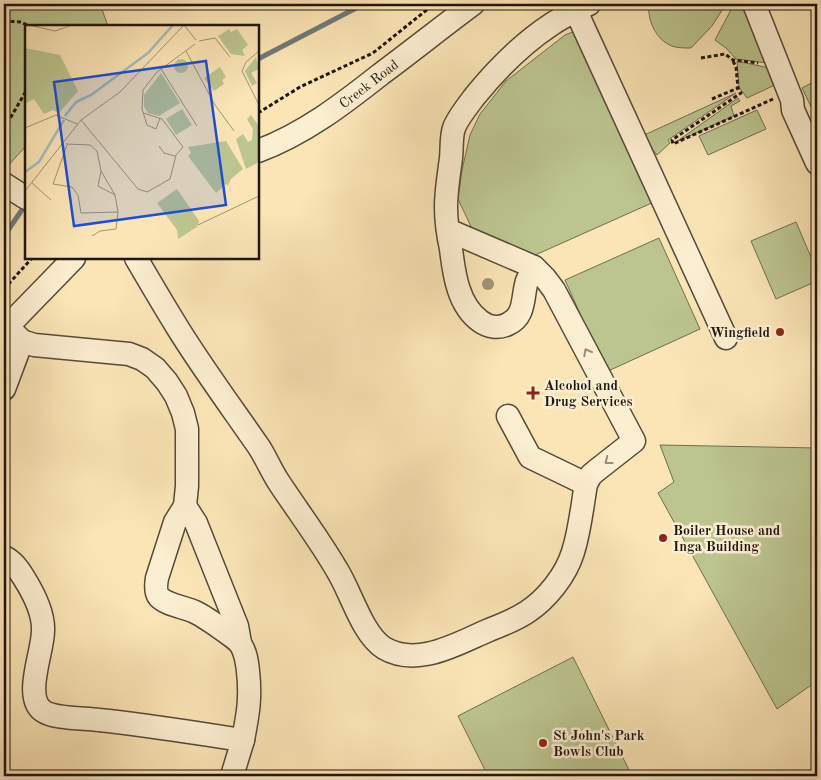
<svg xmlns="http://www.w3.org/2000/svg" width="821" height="780" font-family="'Old Standard TT',serif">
	<rect width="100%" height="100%" fill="#fbe5b6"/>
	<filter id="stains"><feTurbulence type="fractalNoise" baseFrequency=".004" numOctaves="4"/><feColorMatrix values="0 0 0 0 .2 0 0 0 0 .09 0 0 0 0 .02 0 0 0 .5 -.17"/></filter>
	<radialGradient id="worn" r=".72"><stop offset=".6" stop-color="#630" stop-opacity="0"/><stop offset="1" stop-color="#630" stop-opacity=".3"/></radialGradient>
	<!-- green -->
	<path fill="#bcc590" stroke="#6e6e4f" d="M4,4H100L108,26H26V146L5,169L4,168Z
		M649,4H726L712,26L691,48C685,48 677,48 672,46C656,40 647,20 649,4Z
		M734,4H741L767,63L736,59L726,48L715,40Z
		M575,31L654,202L533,256L474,233L458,199L462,170L470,135L480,114L506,81L565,35Z
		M737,61L769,68L777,84L747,98L739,87Z
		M817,80V119L802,88Z
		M736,93L668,140L670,143L657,155L642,136Z
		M738,98L740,101L731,106L734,116L676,142Z
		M757,110L766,129L708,155L699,136Z
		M796,222L817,271V281L776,299L751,241Z
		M659,238L700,329L606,372L565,280Z
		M660,445L817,448V681L777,709L658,493L674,482Z
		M573,657L632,776H488L458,716Z"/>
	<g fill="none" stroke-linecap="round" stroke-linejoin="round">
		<!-- stream -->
		<path stroke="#6f7a75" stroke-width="5" d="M258,59L364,4
			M4,236L26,204"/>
		<!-- minor casing -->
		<g stroke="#564a38" stroke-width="25">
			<g id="minor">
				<path d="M754,4L792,100L793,110L817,163"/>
				<path d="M576,11L726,338"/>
				<path id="s1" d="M258,151C304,134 343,104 381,74C412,51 442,27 473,4"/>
				<path d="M4,184L26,198"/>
				<path d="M136,258C150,282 164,306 179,330C204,370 232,408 259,447C266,458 271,470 278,481C297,510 319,539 337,570C351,592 362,634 384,648C418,668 458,643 489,630C502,625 515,620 527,612C547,599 566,575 573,552C580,530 582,507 586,484L591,475L597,470L634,441L554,290L545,278L534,267L448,230"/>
				<path d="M534,267C532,272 529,276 527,281C522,296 526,316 508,324C499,329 488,327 480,321C458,305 454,274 451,249C448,235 446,221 446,207C446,191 449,174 451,158C452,149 451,136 454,128C457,119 469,104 475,96C497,69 523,43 552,24C564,16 577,10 589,4"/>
				<path d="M7,326L22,341L34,345L129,354L142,359L155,368L167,382L176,396L183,413L187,429V486L185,506L175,522L157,578C156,584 155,592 159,597C167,605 184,607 195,612C202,615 238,639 241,645C246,653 247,662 248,671C251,698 248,714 243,740"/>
				<path d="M4,330L74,258"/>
				<path d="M4,389L22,341"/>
				<path d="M508,416L530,457L586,484"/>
				<path d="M185,506L196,523L237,626L240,643"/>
				<path d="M4,557C13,561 19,570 24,578C34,594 44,613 43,631C43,652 23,697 43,711C54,719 85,718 99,720C147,725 195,733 243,740L232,776"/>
			</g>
		</g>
		<!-- path -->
		<path stroke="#1f160e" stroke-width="3" stroke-dasharray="4 2.5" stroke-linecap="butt" d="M4,21L21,22L29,26
			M701,58L725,54L733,60L758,63
			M733,61L736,67L738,88
			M712,99L738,88L741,93L672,140L673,144L773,99
			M258,113L300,87L373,53L434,4
			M4,129L26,91
			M4,289L32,258"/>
		<!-- minor -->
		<use href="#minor" stroke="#fceed0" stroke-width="22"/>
	</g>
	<!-- trees -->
	<circle fill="#a09573" cx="488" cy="284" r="6"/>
	<!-- one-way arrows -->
	<defs><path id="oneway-chevron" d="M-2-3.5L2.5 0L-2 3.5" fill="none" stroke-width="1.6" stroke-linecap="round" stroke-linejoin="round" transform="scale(1.25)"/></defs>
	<g stroke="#998d79">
		<use href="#oneway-chevron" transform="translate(587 352) rotate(-118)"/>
		<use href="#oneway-chevron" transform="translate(608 461) rotate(143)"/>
	</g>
	<!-- markers -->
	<g fill="#8f2418" stroke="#fceed0" stroke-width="2">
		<circle cx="780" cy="332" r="5"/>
		<path d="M530.5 385.5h5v5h5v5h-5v5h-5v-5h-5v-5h5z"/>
		<circle cx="663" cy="538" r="5"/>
		<circle cx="543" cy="743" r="5"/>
	</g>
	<g text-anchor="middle" stroke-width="5" stroke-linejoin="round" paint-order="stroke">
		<!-- street labels -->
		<g font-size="14" fill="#1f160e" stroke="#fceed0">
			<text dy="5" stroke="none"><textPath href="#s1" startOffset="130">Creek Road</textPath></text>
		</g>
		<!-- poi labels -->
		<g font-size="14" font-weight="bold" fill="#1f160e" stroke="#fceed0" text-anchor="start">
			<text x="770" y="337" text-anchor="end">Wingfield</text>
			<text x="544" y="390">Alcohol and<tspan x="544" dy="16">Drug Services</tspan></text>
			<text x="673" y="535">Boiler House and<tspan x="673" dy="16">Inga Building</tspan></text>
			<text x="553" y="740">St John's Park<tspan x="553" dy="16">Bowls Club</tspan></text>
		</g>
	</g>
	<!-- overview -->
	<g transform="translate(25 25)">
		<rect width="234" height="234" fill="#fbe5b6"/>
		<path d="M204,4L206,7L212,4L223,20L217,25L220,31L206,29L193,11ZM0,23L35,30L53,66L34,88L28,85L19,89L9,74L0,79ZM231,32L234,44L226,48L232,58L227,61L220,46ZM149 41a7 7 0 1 1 14 0a7 7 0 1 1-14 0ZM195,42L201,52L197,55L199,59L189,66L179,53ZM136,48L155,78L134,91L123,88L119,82V70ZM157,84L167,100L151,110L141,94ZM226,90L234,101V137L221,144L211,114L218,109L223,117L227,115L228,104L222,94ZM201,116L218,144L206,154L203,161L201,159L191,168L163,131L166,128L163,122ZM152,164L174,196L172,202L153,214L152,205L132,178Z" fill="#bcc590"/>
		<path fill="none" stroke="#a5bcba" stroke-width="2.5" d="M40,91L51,77L66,70L123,28L148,0M0,147L14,137L39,95"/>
		<path fill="none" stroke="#a39273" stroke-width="1" d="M4,0L30,6L47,0M174,16L190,13L205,32M161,26L190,80L209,106M234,26L221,37L217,46L234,80M136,44L172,101M135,93L131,104L122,100L117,84L118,65L132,47L170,19M56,95L113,164L122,167L145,154L151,130L158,122L137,94L118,88M0,103L31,90L52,99M41,119L65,120L72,126L76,146L73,161L90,170L93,187M42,120L28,159L47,162L53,170L56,188L93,187L91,204L75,206L67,211M134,121L139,128L150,131M76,146L90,170M7,158L26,175M0,166L56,95L95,67L159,0L171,15M173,200L234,171"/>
		<path fill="#1d4ed8" fill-opacity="0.15" stroke="#1d4ed8" stroke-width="2.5" d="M181,36L201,180L49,201L29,57Z"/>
		<rect width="234" height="234" fill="none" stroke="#1f160e" stroke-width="2.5"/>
	</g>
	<!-- margin -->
	<rect width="821" height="780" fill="none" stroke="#fbe5b6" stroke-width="20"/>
	<rect x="5" y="5" width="811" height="770" fill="none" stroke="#1f160e" stroke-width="2.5"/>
	<rect x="10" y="10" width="801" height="760" fill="none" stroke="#1f160e"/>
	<rect width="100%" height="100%" filter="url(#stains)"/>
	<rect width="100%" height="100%" fill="url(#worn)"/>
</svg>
